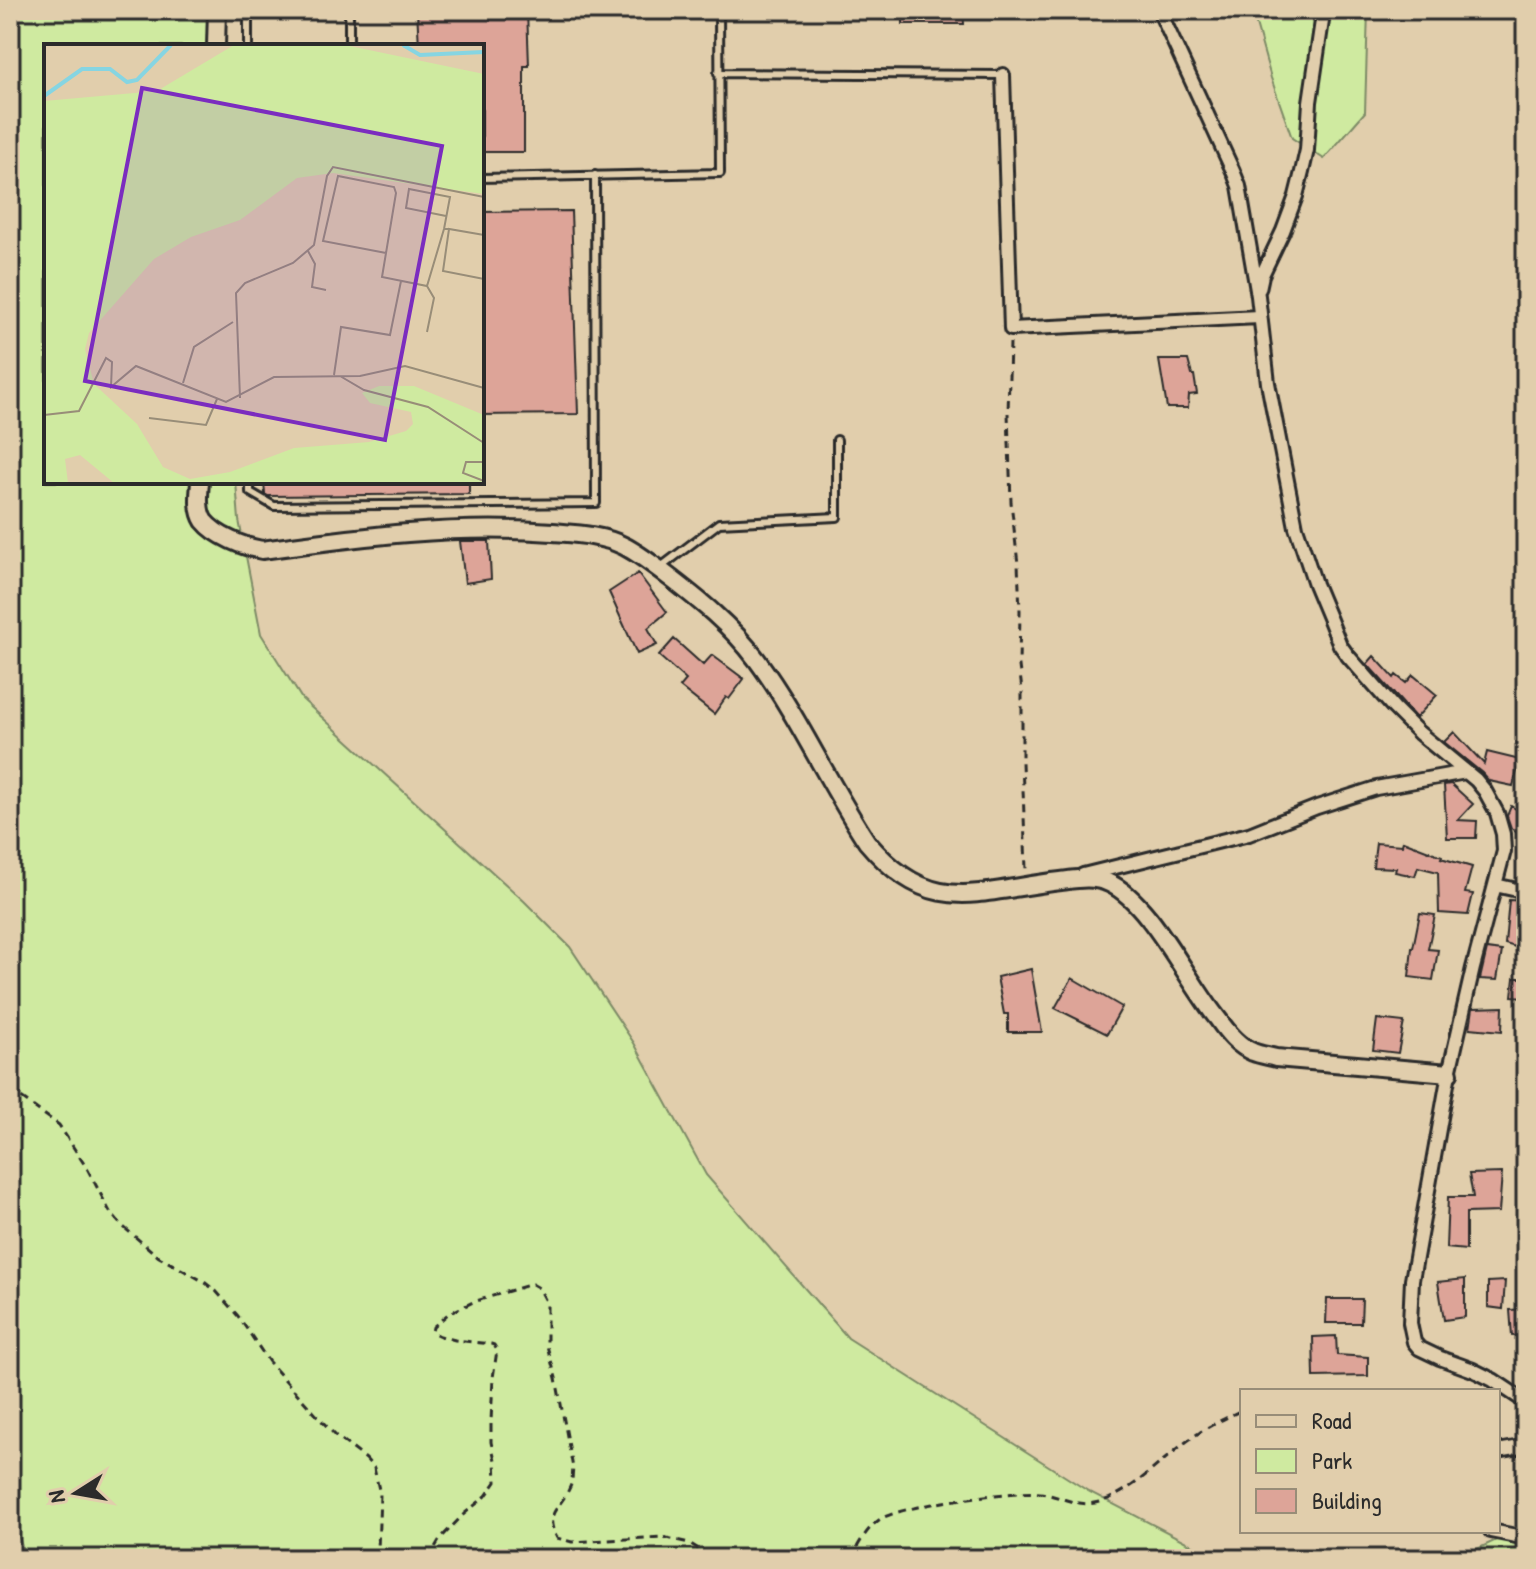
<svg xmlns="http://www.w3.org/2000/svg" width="1536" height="1569" font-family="'Patrick Hand',sans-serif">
	<rect width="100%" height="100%" fill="#e1ceac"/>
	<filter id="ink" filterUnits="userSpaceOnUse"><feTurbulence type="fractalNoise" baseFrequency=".0125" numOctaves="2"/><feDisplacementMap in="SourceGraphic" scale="16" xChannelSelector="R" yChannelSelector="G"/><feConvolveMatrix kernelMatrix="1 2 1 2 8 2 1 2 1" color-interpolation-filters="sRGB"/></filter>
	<g filter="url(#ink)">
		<!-- green -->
		<path fill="#cfeaa0" stroke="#7d8a66" stroke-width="2" d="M10,10H207L208,46H46V482H236L239,520L261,634L302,699L524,901L570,947L634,1043L706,1175L848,1338L1088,1491L1219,1559H26L10,1510Z
			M1252,10H1368L1365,112L1324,159L1292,138L1271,78Z
			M1526,1526V1559H1456Z"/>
		<!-- building -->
		<path fill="#dda498" stroke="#2b2b2b" stroke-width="2" d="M417,10H527L529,66H524V152H482V46H419Z
			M903,10H963L964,24H903Z
			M571,211L578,414L482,415V212Z
			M1159,360H1188L1192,375H1194L1197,394L1189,395L1188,408H1167Z
			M264,482H469V494L268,496L265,494Z
			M460,541H489L491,579L465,583Z
			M638,573L667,612L648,628L657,645L637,654L609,592Z
			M674,639L703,665L712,655L744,679L729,699L726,697L714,714L680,687L686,680L659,656Z
			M1374,656L1394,678L1396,675L1406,683L1413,675L1437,695L1416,718L1367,664Z
			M1454,732L1484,764L1487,752L1520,760L1513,786L1489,781L1482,773L1444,742Z
			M1451,784L1473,804L1458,820L1477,821L1476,838H1447L1444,785Z
			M1511,806L1526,815V840L1511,828L1507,816Z
			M1403,841L1442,856L1441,858L1472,867L1465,893L1473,894L1468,915L1439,913L1438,872L1418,867L1415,876L1395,872L1396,868L1373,867L1376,843L1402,845Z
			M1509,900L1526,901V950L1505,944Z
			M1420,913L1435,915L1428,949L1438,950L1433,980L1409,977L1412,948H1413Z
			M1487,949L1502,951L1497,980L1480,979Z
			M1031,969L1042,1032H1008V1014H1004L997,977Z
			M1072,978L1122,1007L1107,1034L1055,1008Z
			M1514,978H1526L1525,997L1512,996Z
			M1503,1007L1502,1031L1470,1028L1473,1008Z
			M1377,1019L1404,1022L1398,1053L1373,1050Z
			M1502,1173L1499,1212L1466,1213V1250L1446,1248L1448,1197H1473L1469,1174Z
			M1465,1279V1317L1444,1320L1438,1282Z
			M1505,1281L1503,1309L1488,1307V1282Z
			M1327,1299H1362L1361,1323H1326Z
			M1526,1309V1335L1512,1336L1510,1310Z
			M1336,1336L1337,1355L1368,1357V1376L1314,1377L1313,1337Z"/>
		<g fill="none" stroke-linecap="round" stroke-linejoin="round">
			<!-- lane casing -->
			<g stroke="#2b2b2b" stroke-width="12">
				<path id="lane" d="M248,46V10
					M349,46V10
					M718,73L1003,75
					M482,178L720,173L719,10
					M250,482V492L274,506L596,503L595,175
					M661,567L719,523L837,517V440"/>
			</g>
			<!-- street casing -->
			<g stroke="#2b2b2b" stroke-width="18">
				<path id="street" d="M1159,10L1233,171L1239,186L1258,296L1268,383L1296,527L1315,584L1330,620L1340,645L1348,656L1394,708L1419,733L1476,780L1485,791L1497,813L1503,834L1504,851L1473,968L1449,1073L1412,1280L1410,1323L1414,1342L1419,1348L1440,1358L1473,1370L1493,1380L1526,1402
					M1003,75L1011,329L1259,317
					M1259,289L1262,275L1283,231L1296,196L1302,172L1307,150L1310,102L1322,21V10
					M1083,875L1249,834L1317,807L1376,788L1466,772
					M1495,885L1526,892
					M1498,1451L1526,1446
					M1491,1531L1526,1538"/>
			</g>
			<!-- secondary casing -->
			<g stroke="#2b2b2b" stroke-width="22">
				<path id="secondary" d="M216,46L217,10
					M200,482C199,494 197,510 204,521C216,536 244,547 262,550C359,537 455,524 553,532C576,534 603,535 624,546C638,553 652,564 664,573C698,599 731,625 757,660C799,717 828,783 867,842C931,918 976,891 1061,881C1077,879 1094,876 1109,883C1150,901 1188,983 1218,1019C1227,1032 1238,1046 1253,1052C1260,1055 1269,1056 1276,1058L1449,1073"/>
			</g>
			<!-- path -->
			<path stroke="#2b2b2b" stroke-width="3" stroke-dasharray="8 6" stroke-linecap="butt" d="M1010,343L1008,413L1011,502L1018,564L1020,611L1019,666L1022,690V762L1026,870
				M10,1090L59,1125L88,1170L110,1212L120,1224L159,1257L203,1281L216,1291L238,1316L269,1362L319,1418L336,1436L366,1459L374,1468L380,1494L378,1551L380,1559
				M428,1559L440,1539L464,1514L486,1496L496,1482L495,1460L491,1442V1422L493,1378L497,1350L494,1345L491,1344L455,1340L440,1336L432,1332L433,1327L448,1314L473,1302L532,1284L539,1288L547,1303V1346L556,1378L573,1468C572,1475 573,1482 569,1489C560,1509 543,1513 557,1538L572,1542L663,1537L689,1543L715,1559
				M850,1559C858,1546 866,1529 879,1520C900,1505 1013,1490 1040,1493C1062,1496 1076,1508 1099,1502C1134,1493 1168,1452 1199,1433C1212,1424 1228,1417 1242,1410"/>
			<!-- lane -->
			<use href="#lane" stroke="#e1ceac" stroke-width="6"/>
			<!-- street -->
			<use href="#street" stroke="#e1ceac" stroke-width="12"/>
			<!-- secondary -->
			<use href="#secondary" stroke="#e1ceac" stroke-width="16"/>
		</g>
	</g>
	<!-- overview -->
	<g transform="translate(44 44)">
		<rect width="440" height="440" fill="#e1ceac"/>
		<path d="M190,1H301L440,30V150L289,129L253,134L196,176L147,193L110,215L45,289L41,305L50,340L93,380L119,423L146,435L186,428L250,404L325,398L362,387L369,380L367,368L326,359L318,349L335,342H370L440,371V439H70L36,411L21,415L24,439H0V57L113,47Z" fill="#cfeaa0"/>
		<path fill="none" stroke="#86d5e2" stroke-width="4" d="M359,1L376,11L440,8M0,52L38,25H66L83,38L93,36L127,1"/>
		<path fill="none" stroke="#988d78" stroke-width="2" d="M400,185L406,153L365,145L362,164L402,172M440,191L405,185L399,227L440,235M264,207L271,220L268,243L282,246M342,209L279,197L294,132L350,143L352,149L338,233L383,242L400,185H405M383,288L390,254L383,242M290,331L297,283L346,291L357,237M296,332L320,346L384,363L440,399M139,339L150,303L189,278M196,354L192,249L201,239L249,219L270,201L283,132L289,123L440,153M0,371L35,367L62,314L68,318L67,343L92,322L182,358L230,333L316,332L361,322L440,344M105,374L162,381L173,355M440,418H422L419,429L440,437"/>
		<path fill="#7b2cbf" fill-opacity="0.15" stroke="#7b2cbf" stroke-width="4" d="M98,44L398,102L341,396L41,337Z"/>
		<rect width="440" height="440" fill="none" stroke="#2b2b2b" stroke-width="4"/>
	</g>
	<!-- margin -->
	<rect width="1536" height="1569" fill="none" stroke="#e1ceac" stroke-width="40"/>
	<rect x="20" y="20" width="1496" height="1529" fill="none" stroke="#2b2b2b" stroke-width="3" filter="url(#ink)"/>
	<!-- legend -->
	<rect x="1240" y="1389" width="260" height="144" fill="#e1ceac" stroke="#988d78" stroke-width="2"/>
	<rect x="1256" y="1415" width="40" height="12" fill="#e1ceac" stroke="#988d78" stroke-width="2"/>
	<text x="1312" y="1429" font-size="24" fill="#2b2b2b">Road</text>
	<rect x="1256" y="1449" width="40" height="24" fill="#cfeaa0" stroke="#988d78" stroke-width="2"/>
	<text x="1312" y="1469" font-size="24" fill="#2b2b2b">Park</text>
	<rect x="1256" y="1489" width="40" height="24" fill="#dda498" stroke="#988d78" stroke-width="2"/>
	<text x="1312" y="1509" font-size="24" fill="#2b2b2b">Building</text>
	<!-- north arrow -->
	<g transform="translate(76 1493) rotate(259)" stroke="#e1ceac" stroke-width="6" paint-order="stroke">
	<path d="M0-6L14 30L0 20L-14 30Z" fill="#2b2b2b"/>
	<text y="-12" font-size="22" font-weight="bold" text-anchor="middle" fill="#2b2b2b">N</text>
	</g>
</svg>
